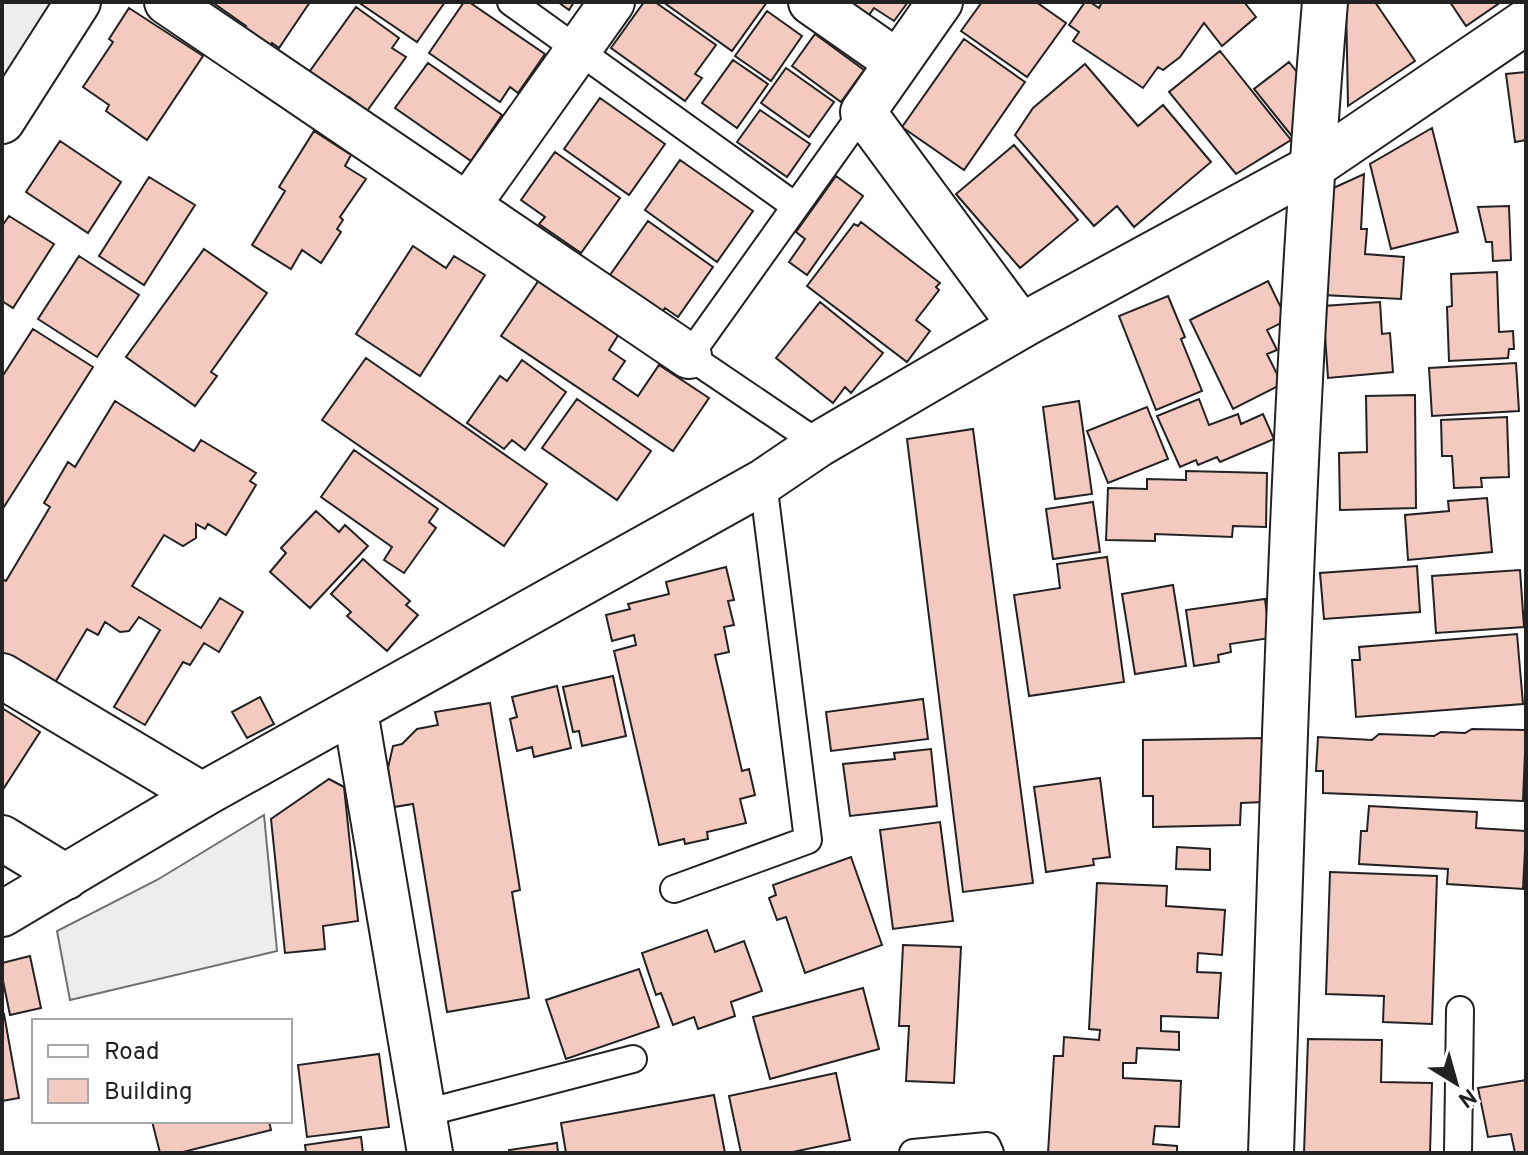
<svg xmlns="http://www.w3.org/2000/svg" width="1528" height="1155" font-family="Overpass,sans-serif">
	<rect width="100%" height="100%" fill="#fff"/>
	<!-- parking -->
	<path fill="#ededed" stroke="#6f6f6f" stroke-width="2" d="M2,2H57L2,88Z
		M264,815L277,951L70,1000L57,931L157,880Z"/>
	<!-- building -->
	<path fill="#f3c9c0" stroke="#222" stroke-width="2" d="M212,2H310L279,48L272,43L268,50L242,32L246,26Z
		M358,2H445L417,42Z
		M464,2H469L545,54L518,93L510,87L500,102L429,53Z
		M558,2H574L569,10Z
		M644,2H655L716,45L695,74L702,78L685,101L611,48Z
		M663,2H767L732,51Z
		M851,2H908L894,21L874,8L869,15Z
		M982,2H1036L1066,23L1027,77L961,31Z
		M1085,2H1090L1099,8L1102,2H1244L1256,17L1222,46L1204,23L1180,57L1163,70L1158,67L1143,88L1073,41L1079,32L1069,25Z
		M1346,2H1375L1415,61L1348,106Z
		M1450,2H1496L1498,4L1466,26Z
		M356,7L399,38L392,48L406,57L367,111L349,97L346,102L307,75Z
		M129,8L203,56L147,140L106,111L109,105L83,87L113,42L109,39Z
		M767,11L802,36L771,81L735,56Z
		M815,34L864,70L841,102L792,66Z
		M964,39L1025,82L964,170L902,127Z
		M1220,51L1291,140L1236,174L1169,92Z
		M733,60L768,84L737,128L702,103Z
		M1289,62L1300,76L1309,121L1291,135L1254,89Z
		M428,63L502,115L471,161L395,108Z
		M1085,64L1138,126L1163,105L1211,162L1134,227L1117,206L1094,226L1015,135L1033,108Z
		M786,68L834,102L809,137L761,103Z
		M1526,72V140L1515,142L1506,74Z
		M600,98L665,144L629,195L564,149Z
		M760,110L810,144L787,177L737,142Z
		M1432,128L1458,232L1391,249L1370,164Z
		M314,131L351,155L345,166L366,179L340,217L343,220L337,229L341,232L321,263L302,250L291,269L252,245L285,191L279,187Z
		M60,141L121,182L88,233L26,192Z
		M1014,145L1078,220L1020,268L956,194Z
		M555,152L620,198L581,253L539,224L545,217L521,200Z
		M680,160L753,211L717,262L645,210Z
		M1364,174L1361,229H1367L1365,254L1404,257L1401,299L1323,295L1329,190Z
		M836,176L863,196L807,275L789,262L805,239L796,232Z
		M149,177L195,205L144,285L99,256Z
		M1509,206L1511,260L1493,261L1492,242H1486L1478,207Z
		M9,216L54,244L13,308L2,301V226Z
		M648,221L713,267L678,317L665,308L662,312L610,275Z
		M861,222L940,283L936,287L939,290L916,320L930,331L907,362L807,286L854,224L858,226Z
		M413,246L446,268L454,256L485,275L420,376L356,334Z
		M204,249L267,293L211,372L217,376L195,406L126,357Z
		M79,256L139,295L97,357L38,319Z
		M1497,272L1499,332L1513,331L1514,349H1509L1508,358L1449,361L1447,307L1452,306L1451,274Z
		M539,280L619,334L609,350L625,361L613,379L638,396L659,365L709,398L673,451L501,336Z
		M1268,281L1287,320L1267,330L1277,350L1267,354L1282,384L1233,409L1190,320Z
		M1168,296L1185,337L1181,339L1202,391L1156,410L1119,316Z
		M820,302L883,353L851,393L845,387L833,403L776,358Z
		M1380,302L1382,334L1390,333L1393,372L1328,378L1323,306Z
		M33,329L93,367L2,510V377Z
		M366,358L547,484L504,546L322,420Z
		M522,360L566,392L525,450L512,440L504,449L467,423L500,376L507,381Z
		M1516,363L1519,411L1432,416L1429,368Z
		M1415,395L1416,508L1340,510L1339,453L1367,452L1366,396Z
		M577,399L651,451L617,500L542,448Z
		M1199,399L1209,425L1238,414L1241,424L1263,414L1274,439L1220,462L1217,457L1198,465L1196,460L1180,467L1157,416Z
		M115,401L194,451L201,440L256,473L250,481L256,485L226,535L208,524L205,529L196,524V538L183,546L164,535L132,586L201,628L220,598L243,612L219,652L204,643L190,665L183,662L145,725L114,707L160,630L139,617L129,631L120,632L105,622L98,635L87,629L53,686L2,654V579L6,581L50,507L44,503L68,462L75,467Z
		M1079,401L1092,494L1055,499L1043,407Z
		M1147,407L1168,459L1108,483L1087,431Z
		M1507,417L1509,477L1481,478L1482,487L1454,488L1452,456H1442L1441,420Z
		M973,429L1033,883L963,892L907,439Z
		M354,450L438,509L429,522L436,528L404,573L384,560L392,547L321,497Z
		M1186,471L1267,473L1266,527L1233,526L1232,537L1155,534V541L1106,540L1108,488L1147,489V479L1186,480Z
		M1487,498L1492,552L1408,560L1405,515L1449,511L1448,501Z
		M1093,502L1100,552L1053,559L1046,509Z
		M316,511L339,532L345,525L368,546L310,608L270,572L286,553L281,548Z
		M1107,557L1124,682L1029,696L1014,595L1060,588L1057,564Z
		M363,559L410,601L406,605L418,615L387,651L347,616L351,612L331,594Z
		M1417,566L1420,612L1324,619L1320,573Z
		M726,567L734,600L728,601L734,625L724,627L729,652L715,655L742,771L749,769L755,795L740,799L746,823L707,832L708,839L685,844L684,839L659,845L614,651L636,645L634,635L612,641L606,615L630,609L628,604L669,594L666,582Z
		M1520,570L1524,627L1436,633L1432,576Z
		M1173,585L1186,666L1135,674L1122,594Z
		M1265,599L1270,638L1230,644L1231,652L1218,655L1219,662L1194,666L1186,610Z
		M1517,634L1523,704L1356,717L1352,660H1360L1359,647Z
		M613,676L626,736L582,746L579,731L573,732L563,687Z
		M557,686L571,748L534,757L532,747L517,751L510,719L517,717L512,697Z
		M260,697L274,724L247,738L232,712Z
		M923,699L928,739L831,751L826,712Z
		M490,703L520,890L512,892L529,998L447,1012L413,804L394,807L388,768L393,746L402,744L417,729L438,725L435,712Z
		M2,708L40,732L2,791Z
		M1472,729L1526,730L1523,801L1323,793V771H1316L1318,737L1372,740L1379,734L1434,736L1441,732L1465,733Z
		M1264,738V802L1241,803L1240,825L1153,827V796H1143V740Z
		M931,749L937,806L850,816L843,764L895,759L894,753Z
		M1100,778L1110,857L1093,859L1094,865L1046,872L1034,787Z
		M329,779L344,787L358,921L323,926L325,949L285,953L271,819Z
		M1369,806L1477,812L1476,828L1526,831L1523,889L1447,884L1448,869L1359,864L1361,831H1367Z
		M940,822L953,921L893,929L880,830Z
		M1177,847L1210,849V870L1176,869Z
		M851,857L882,945L805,973L786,917L777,920L769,898L776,895L773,885Z
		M1330,872L1437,876L1432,1024L1383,1022L1384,996L1326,994Z
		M1097,883L1167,886L1166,906L1225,910L1222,955L1198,953L1197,972L1221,973L1218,1018L1161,1016V1031L1179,1032V1050L1137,1048L1136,1063H1123V1078L1181,1081L1179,1127L1155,1126L1153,1144L1177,1146V1153H1048L1054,1056H1063L1064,1037L1099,1040L1100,1030L1089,1029Z
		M707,930L715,952L744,941L762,991L731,1002L735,1016L698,1029L694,1017L673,1025L661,993L656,995L642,953Z
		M903,945L961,947L954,1083L906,1081L909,1026H899Z
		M30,956L41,1008L10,1015L2,976V963Z
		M639,969L659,1027L566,1059L546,1000Z
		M863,988L879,1049L770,1079L753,1017Z
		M4,1014L19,1098L2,1101V1015Z
		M1308,1039L1382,1040L1381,1082L1432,1083L1430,1153H1304Z
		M379,1054L389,1127L307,1137L298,1065Z
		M836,1073L850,1140L788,1153H741L729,1096Z
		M1526,1080V1153H1515L1511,1134L1488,1137L1478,1088Z
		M714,1095L725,1153H566L561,1123Z
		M152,1121H269L271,1130L179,1153H160Z
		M361,1137L363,1153H306L305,1145Z
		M557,1143L558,1153H509V1150Z"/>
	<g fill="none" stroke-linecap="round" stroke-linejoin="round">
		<!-- lane casing -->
		<g stroke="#222" stroke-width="30">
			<path id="lane" d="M511,2L795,206
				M819,444L689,356L863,112
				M674,889L808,840L763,482
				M425,1113L633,1059
				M913,1153L987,1146L990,1153
				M1458,1153L1460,1010"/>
		</g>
		<!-- street casing -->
		<g stroke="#222" stroke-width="48">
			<path id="street" d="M167,2L689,356
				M811,2L897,62
				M940,2L863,112L1021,326
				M2,121L78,2
				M468,205L612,2
				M2,676L202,795
				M355,711L430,1153
				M2,838L66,877
				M1271,1153C1284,769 1293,385 1325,2"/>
		</g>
		<!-- secondary casing -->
		<g stroke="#222" stroke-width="48">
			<path id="secondary" d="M2,914L202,795L763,482L819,444L1021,326L1311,168L1526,22"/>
		</g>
		<!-- lane -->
		<use href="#lane" stroke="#fff" stroke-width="26"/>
		<!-- street -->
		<use href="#street" stroke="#fff" stroke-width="44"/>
		<!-- secondary -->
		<use href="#secondary" stroke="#fff" stroke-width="44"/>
	</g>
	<!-- border -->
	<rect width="1528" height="1155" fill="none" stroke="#222222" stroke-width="8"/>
	<!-- legend -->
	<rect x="32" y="1019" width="260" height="104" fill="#ffffff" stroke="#a7a7a7" stroke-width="2"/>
	<rect x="48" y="1045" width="40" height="12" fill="#ffffff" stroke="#a7a7a7" stroke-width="2"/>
	<text x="104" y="1059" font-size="24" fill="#222222">Road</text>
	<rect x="48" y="1079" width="40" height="24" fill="#f3c9c0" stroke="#a7a7a7" stroke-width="2"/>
	<text x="104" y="1099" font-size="24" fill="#222222">Building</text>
	<!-- north arrow -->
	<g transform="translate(1456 1083) rotate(143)" stroke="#ffffff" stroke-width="6" paint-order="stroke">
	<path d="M0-6L14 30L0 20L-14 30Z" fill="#222222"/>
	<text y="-12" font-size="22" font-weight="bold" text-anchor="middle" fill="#222222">N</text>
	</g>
</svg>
